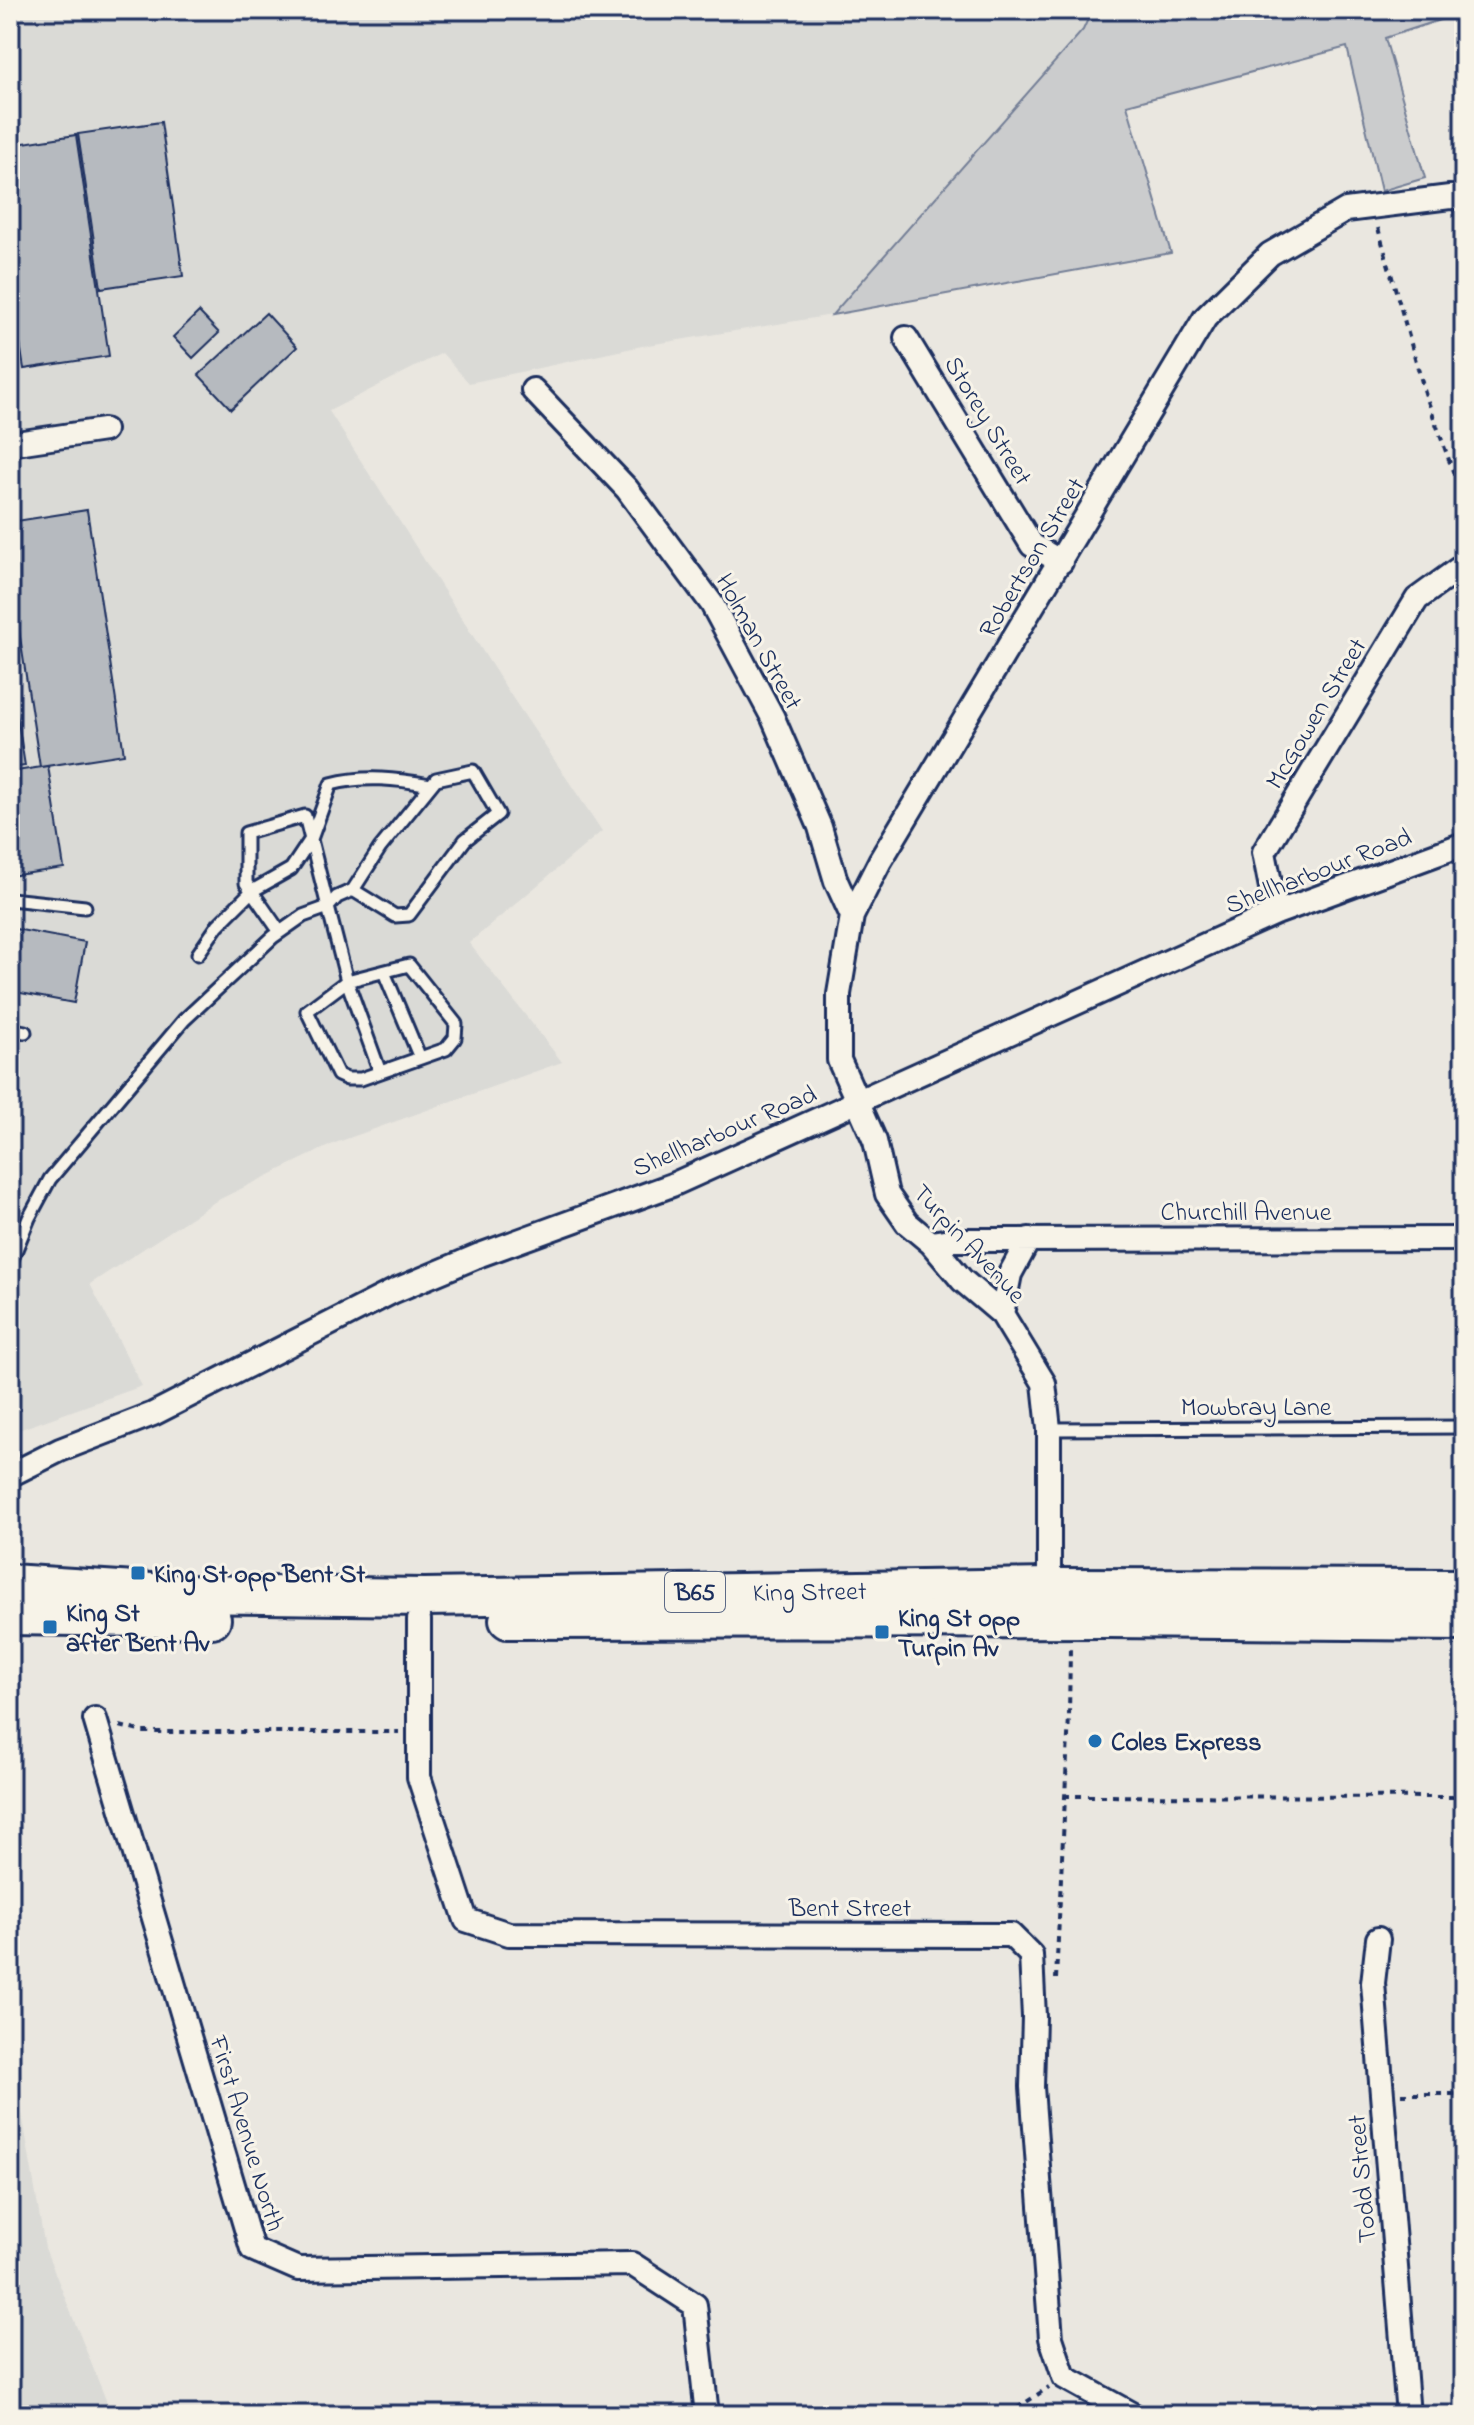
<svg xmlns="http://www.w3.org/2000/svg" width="1474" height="2425" font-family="'Indie Flower',sans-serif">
	<rect width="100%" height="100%" fill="#eae7e0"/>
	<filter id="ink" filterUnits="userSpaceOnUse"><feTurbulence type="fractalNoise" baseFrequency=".0125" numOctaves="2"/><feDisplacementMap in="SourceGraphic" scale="16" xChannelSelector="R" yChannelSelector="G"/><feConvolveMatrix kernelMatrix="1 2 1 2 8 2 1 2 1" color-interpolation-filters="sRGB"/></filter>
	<g filter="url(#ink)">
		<!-- built -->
		<path fill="#dadad6" d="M10,10H1092L1083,30L832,315L642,346L469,383L442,353L329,411L512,697L602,831L469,943L562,1062L335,1143L216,1201L90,1284L142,1386L10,1433Z
			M10,2043L45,2248L112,2415H10Z"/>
		<!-- green -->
		<path fill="#cbcccd" stroke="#737e96" stroke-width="2" d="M1092,10H1464V12L1385,38L1425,178L1381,191L1347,47L1127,105L1171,253L832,315L1083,30Z"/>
		<!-- building -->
		<path fill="#b6babf" stroke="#1b2f5e" stroke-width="2" d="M161,122L183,276L101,288L78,134Z
			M76,135L109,356L24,369L10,280V145Z
			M199,312L219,333L193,358L173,337Z
			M266,313L297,347L231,409L199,375Z
			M87,510L124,754L40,767L10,572V522Z
			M10,671L25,766L10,768Z
			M48,766L64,868L10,876V772Z
			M10,928L85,942L74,1003L10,991Z"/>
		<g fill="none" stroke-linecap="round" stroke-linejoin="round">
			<!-- service casing -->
			<g stroke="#1b2f5e" stroke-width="17">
				<path id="service" d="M10,899L85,907
					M328,907L337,897L353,890L380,848L436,779L473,771L498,814L465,840L409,915L395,916L353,890
					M280,932L246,883V833L305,816L328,907
					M198,954L218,925L252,891L291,869L311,839L331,784C365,775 397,779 431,785
					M409,965L456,1024L455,1038L446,1049L361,1079H347L338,1075L307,1011L347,981Z
					M384,972L420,1058
					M10,1029L25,1032
					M10,1264L29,1218L50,1179L184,1020L273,937L303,916L328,907L347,981L380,1072
					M1049,1429L1464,1427
					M10,1448L17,1473"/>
			</g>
			<!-- minor casing -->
			<g stroke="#1b2f5e" stroke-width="28">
				<path id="minor" d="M906,338L1032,545L1061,562
					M533,390L627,489L712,604L773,718L820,827L836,881L852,916
					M10,444L104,430
					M1276,913L1264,852L1417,599L1464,565
					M931,1243L950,1240L1464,1239
					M1002,1314L1010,1274L1029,1239
					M10,1475L60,1450L153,1414L394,1291L480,1255L672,1185L1276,913L1464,844
					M1058,1596L1049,1587V1429L1044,1383L1002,1314L962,1280L931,1243L907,1223L887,1194L875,1141L839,1060V994L852,916L880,861L1205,318L1270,254L1346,210L1450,197L1464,198
					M419,1620V1777L466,1920L509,1934L1011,1935L1031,1955L1034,2017L1032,2087L1051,2338L1064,2377L1133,2415
					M95,1719L252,2249L298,2269L632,2264L695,2305L707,2415
					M1378,1939L1373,1983L1408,2415"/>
			</g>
			<!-- primary casing -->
			<g stroke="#1b2f5e" stroke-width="42">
				<g id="primary">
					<path id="s1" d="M10,1583L182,1594L425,1597L1049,1587L1464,1588"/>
					<path d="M10,1616L212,1619"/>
					<path d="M508,1620L1110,1619L1464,1622"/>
				</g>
			</g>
			<!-- path -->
			<path stroke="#1b2f5e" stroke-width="4" stroke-dasharray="6 6" stroke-linecap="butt" d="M1378,228L1425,393L1464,502
				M120,1726L143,1732H399
				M1064,1796L1464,1797
				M1056,1979L1069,1716L1070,1648
				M1401,2094H1464
				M1007,2415L1049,2387"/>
			<!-- service -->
			<use href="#service" stroke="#f7f3e8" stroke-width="11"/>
			<!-- minor -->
			<use href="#minor" stroke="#f7f3e8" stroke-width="22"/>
			<!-- primary -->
			<use href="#primary" stroke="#f7f3e8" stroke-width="36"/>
		</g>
	</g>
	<!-- markers -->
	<g fill="#1f6fb2" stroke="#f7f3e8" stroke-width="3">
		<rect x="130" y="1565" width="16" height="16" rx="4"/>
		<rect x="42" y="1619" width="16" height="16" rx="4"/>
		<rect x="874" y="1624" width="16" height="16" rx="4"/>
		<circle cx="1095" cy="1741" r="8"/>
	</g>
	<g text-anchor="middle" stroke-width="6" stroke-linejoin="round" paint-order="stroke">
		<!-- shield labels -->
		<rect fill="#f7f3e8" stroke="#5d6a87" stroke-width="2" x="665" y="1572" width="60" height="40" rx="6"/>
		<g font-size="24" font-weight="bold" fill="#1b2f5e">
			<text x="695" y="1600">B65</text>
		</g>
		<!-- street labels -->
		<g font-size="26" fill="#1b2f5e" stroke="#f7f3e8">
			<text transform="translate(989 420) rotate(59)" y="9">Storey Street</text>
			<text transform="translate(1031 557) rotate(-59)" y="9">Robertson Street</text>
			<text transform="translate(760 641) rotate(61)" y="9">Holman Street</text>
			<text transform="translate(1315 713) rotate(-59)" y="9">McGowen Street</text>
			<text transform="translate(1318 870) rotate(-21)" y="9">Shellharbour Road</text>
			<text transform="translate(724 1130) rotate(-23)" y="9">Shellharbour Road</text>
			<text x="1246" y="1220">Churchill Avenue</text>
			<text transform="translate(970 1243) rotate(47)" y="9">Turpin Avenue</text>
			<text x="1256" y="1415">Mowbray Lane</text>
			<text dy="9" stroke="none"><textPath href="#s1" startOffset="800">King Street</textPath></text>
			<text x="850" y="1916">Bent Street</text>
			<text transform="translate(248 2133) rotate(73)" y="9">First Avenue North</text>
			<text transform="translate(1361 2179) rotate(-95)" y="9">Todd Street</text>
		</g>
		<!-- poi labels -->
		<g font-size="26" font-weight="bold" fill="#1b2f5e" stroke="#f7f3e8" text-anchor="start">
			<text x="154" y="1582">King St opp Bent St</text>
			<text x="66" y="1621">King St<tspan x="66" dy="30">after Bent Av</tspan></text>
			<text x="898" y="1626">King St opp<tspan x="898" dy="30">Turpin Av</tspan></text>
			<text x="1111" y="1750">Coles Express</text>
		</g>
	</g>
	<!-- margin -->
	<rect width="1474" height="2425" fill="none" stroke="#f7f3e8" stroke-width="40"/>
	<rect x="20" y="20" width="1434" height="2385" fill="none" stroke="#1b2f5e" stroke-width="3" filter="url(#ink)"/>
</svg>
